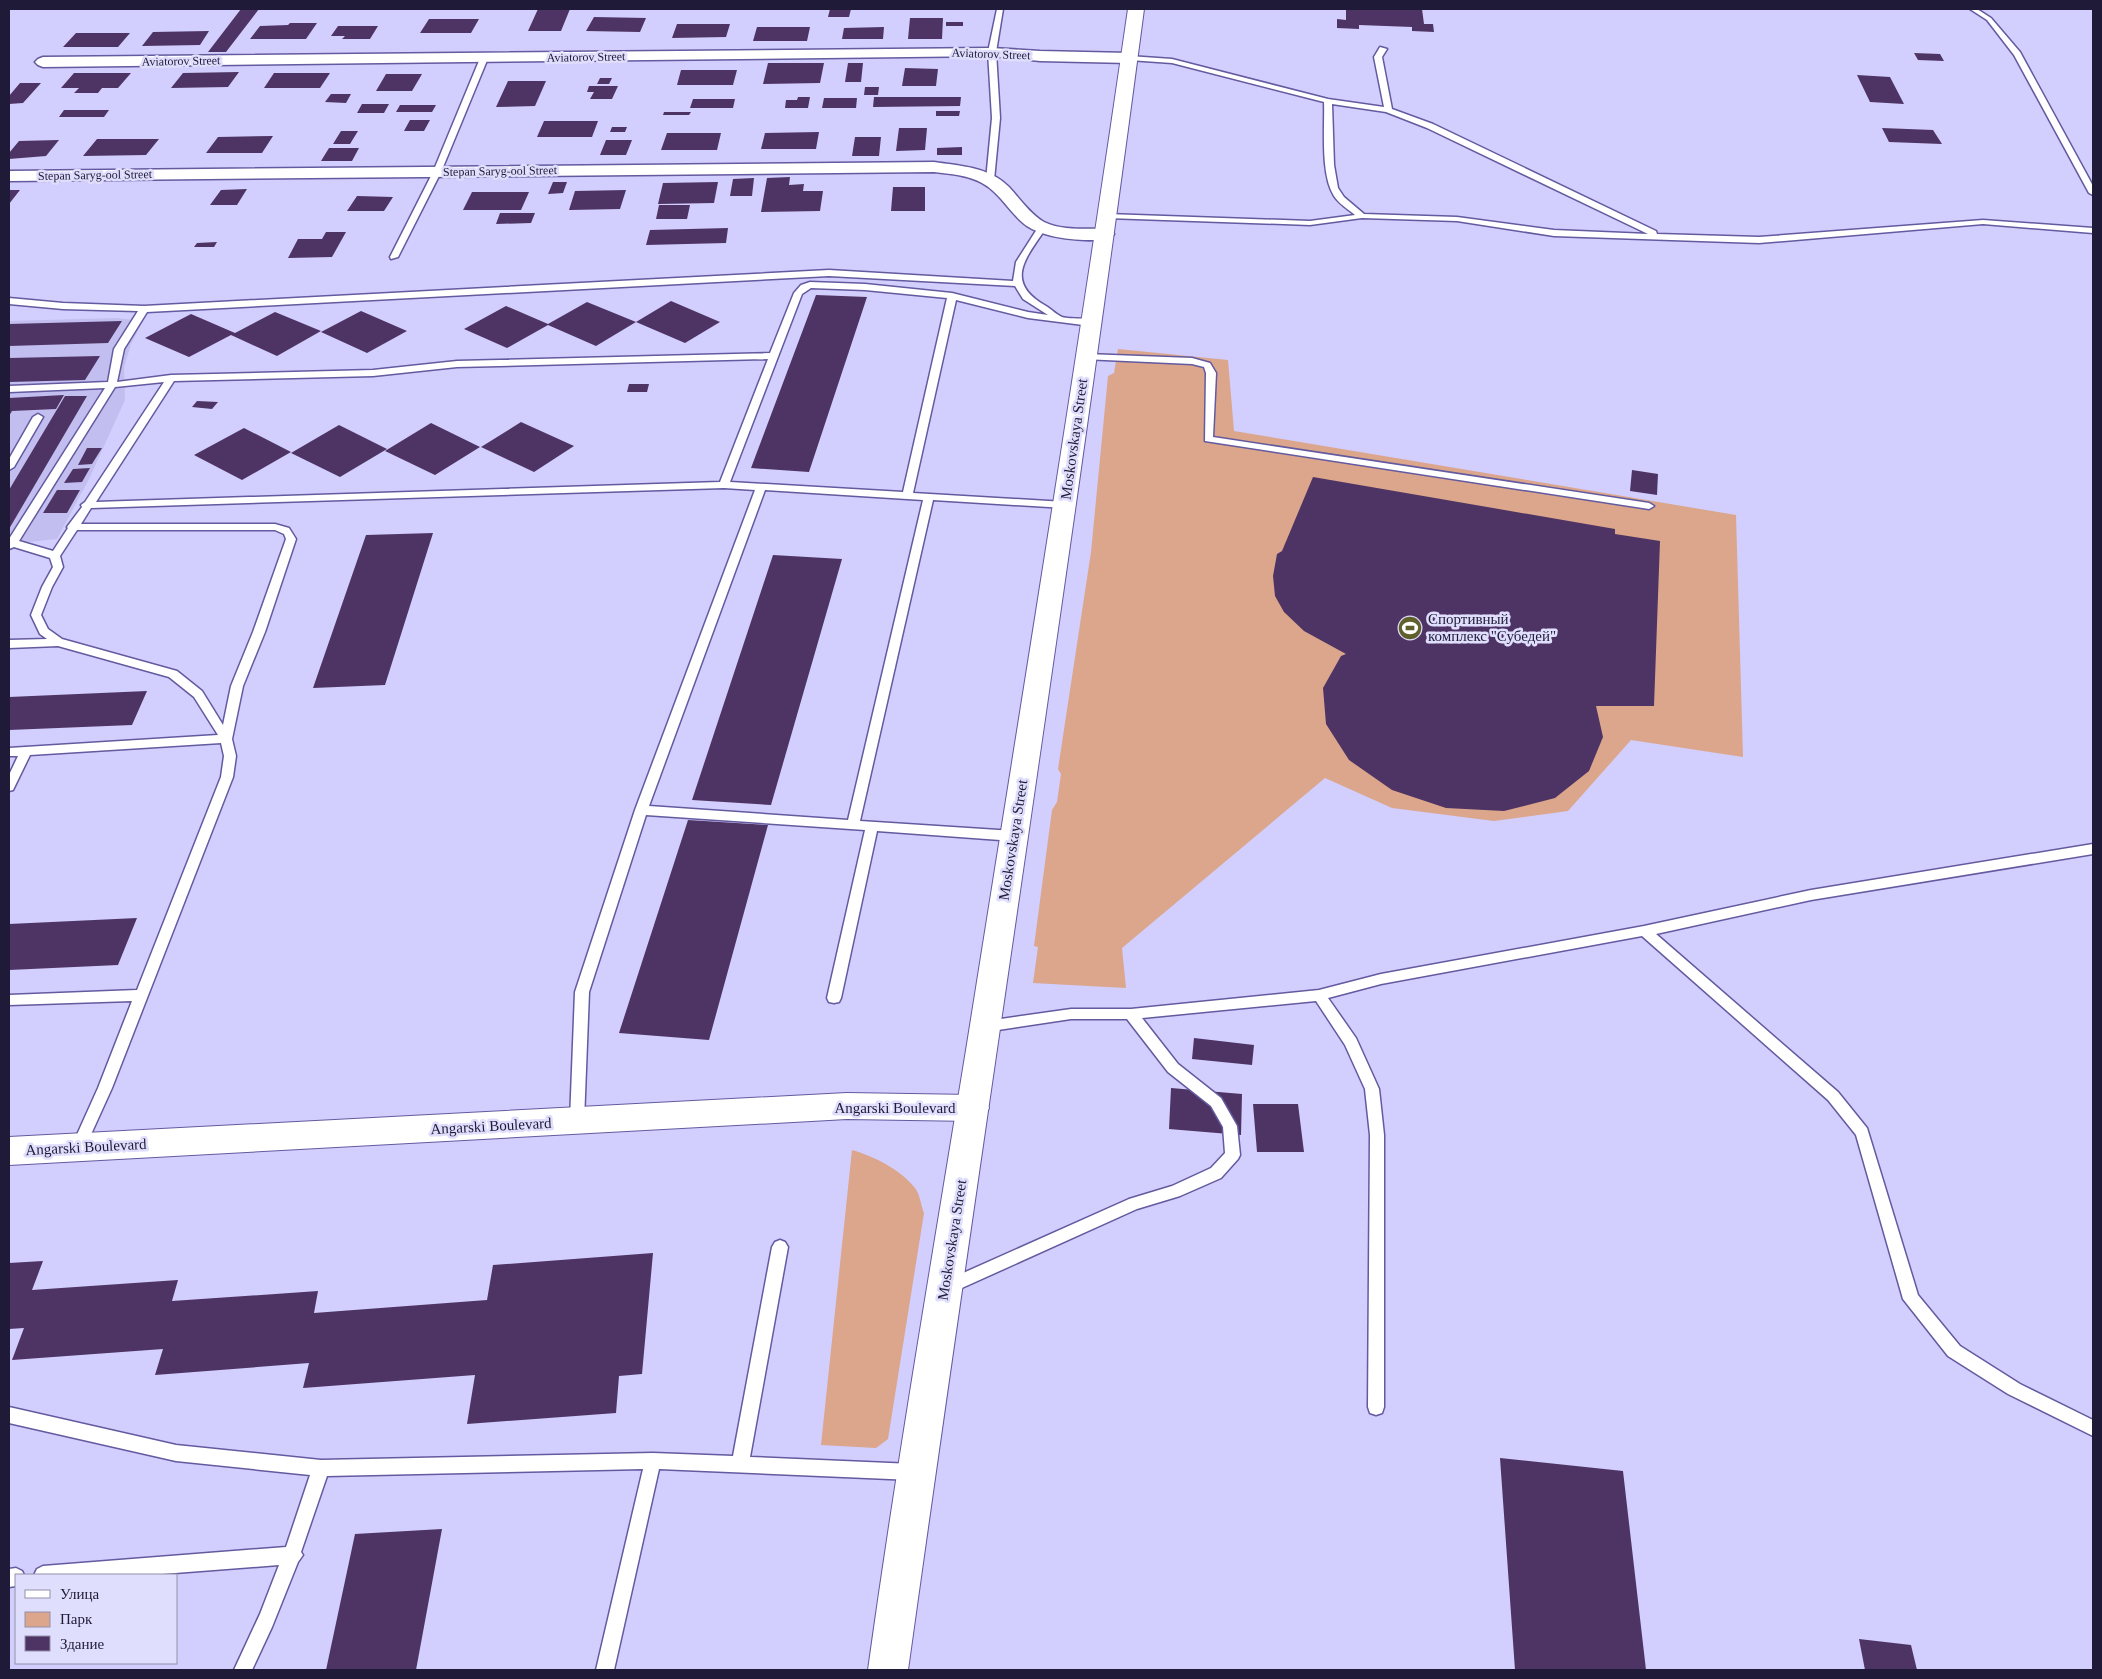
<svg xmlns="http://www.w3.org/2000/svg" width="2102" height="1679" font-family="'Times New Roman',serif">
	<rect width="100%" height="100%" fill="#d2cefd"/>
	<!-- built -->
	<path fill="#c2bef0" d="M116,318L143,321L131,344L124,367L125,400L89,479L57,539L9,544V321Z"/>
	<!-- green -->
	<path fill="#dba68b" d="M1118,349L1228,360L1234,431L1736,515L1743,757L1631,740L1568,811L1494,821L1392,808L1325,778L1122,948L1126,988L1033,983L1038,947L1034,946L1052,810L1057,802L1061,774L1058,769L1091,552L1108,376L1114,373Z
		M852,1150C875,1157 900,1169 915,1188C920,1194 921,1206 924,1213L888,1439L876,1448L821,1445Z"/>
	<!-- building -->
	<path fill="#4e3464" d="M241,9H259L226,52H208Z
		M538,9H570L561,31H528Z
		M830,9H851L849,17H828Z
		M1346,9H1422L1424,24H1433L1434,32L1412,31V27L1359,25V29L1337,28V19L1346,20Z
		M594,17L646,18L640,32L586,31Z
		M910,18H943L942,39H908Z
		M429,19H479L471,33H420Z
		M946,22H963V26H946Z
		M290,23H317L306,39H250L260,26L288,25Z
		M677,24H730L726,37L672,38Z
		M338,26H378L370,39H342L345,36H331Z
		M757,27H810L807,41H753Z
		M884,27L883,39H842L844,28Z
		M209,31L200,45L142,46L153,32Z
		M76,33H130L118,47H63Z
		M1914,53L1940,54L1944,61L1918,60Z
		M768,63H824L820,83L763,84Z
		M848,63H863L861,82H845Z
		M905,68L938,69L936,86H902Z
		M681,70H737L733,85H677Z
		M239,72L228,87L171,88L183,73Z
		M74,73H131L118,88H102L98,93H74L79,88H61Z
		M274,73H330L320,88H264Z
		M386,74H422L412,91H376Z
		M1857,75L1890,77L1904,104L1870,102Z
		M600,78H612L609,84H597Z
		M508,81H546L535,106L496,107Z
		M20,83H41L23,103L9,104V96Z
		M589,86H618L612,99H590L594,92H587Z
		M865,87H879L878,95H864Z
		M331,94H351L346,103L325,102Z
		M798,97H810L808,108H785L786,100H797Z
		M874,97H961L960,106L873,107Z
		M824,98H857L856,108H822Z
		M693,99H735L733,108H690Z
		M362,104H389L384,113H357Z
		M400,105H436L432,112H396Z
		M64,110H109L104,117H59Z
		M936,111H960L959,116H936Z
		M664,112H691L689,115H663Z
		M410,120H430L424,131H404Z
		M544,121H598L592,137H537Z
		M612,127H627L625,132H610Z
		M899,128H927L925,150L896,151Z
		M1882,128L1933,130L1942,144L1889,142Z
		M341,131H358L350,144H333Z
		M819,132L816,149H761L765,133Z
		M667,133H721L717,150H661Z
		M273,136L262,153H206L218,137Z
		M855,137H881L879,156H852Z
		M97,139H159L146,155L83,156Z
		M59,140L46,156L9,159V153L19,141Z
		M606,140H632L626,155H600Z
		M962,147V155H937V148Z
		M329,148H359L352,161H321Z
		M790,177L789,185L804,184L803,191H823L820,211L761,212L767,178Z
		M754,178L752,196H730L733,179Z
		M553,182H567L563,193L548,194Z
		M718,182L714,203L658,204L663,183Z
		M893,187H925V211H891Z
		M247,189L237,205H210L221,190Z
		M9,190H20L9,204Z
		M626,190L620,209L569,210L575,191Z
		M472,192H529L521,210H463Z
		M357,196L393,197L384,211H347Z
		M659,205H690L687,219H656Z
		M500,213H535L531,223L496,224Z
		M728,228L726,243L646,245L650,230Z
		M326,232H346L332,257L288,258L298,239H322Z
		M217,242L214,247H194L197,243Z
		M816,295L867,297L809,472L751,468Z
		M671,301L720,322L685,343L636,322Z
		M587,302L636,322L596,346L548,325L507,348L464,329L506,306L548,324Z
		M361,311L407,331L367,353L321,332Z
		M275,312L321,331L277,356L231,335L189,357L145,338L191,314L235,333Z
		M122,321L108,343L9,346V324Z
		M100,356L85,380L9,382V358Z
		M629,384H649L647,392H627Z
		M64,395L56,409L12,411L9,416V398Z
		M65,396H87L9,529V490Z
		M197,401L218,402L212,409L192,407Z
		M521,422L574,446L534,472L481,447Z
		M431,423L480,447L435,475L385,451Z
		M339,425L387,449L340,477L291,453Z
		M244,428L291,452L242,480L194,455Z
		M87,448H102L92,464L78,465Z
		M90,468L82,482L64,483L73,469Z
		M1632,470L1658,474L1657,495L1630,491Z
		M1313,477L1615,529V534L1660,541L1654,706H1596L1603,737L1589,771L1555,798L1504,811L1446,808L1392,790L1349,760L1326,724L1323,688L1341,656L1346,654L1304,631L1284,612L1275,596L1273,576L1277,554L1282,551Z
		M57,490H80L67,513H43Z
		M433,533L385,685L313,688L366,535Z
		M773,555L842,559L771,805L692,800Z
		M147,691L132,725L9,730V697Z
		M688,820L768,825L709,1040L619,1033Z
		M137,918L118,965L9,970V924Z
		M1194,1038L1254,1045L1252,1065L1192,1059Z
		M1171,1088L1242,1094L1241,1135L1169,1129Z
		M1253,1104H1298L1304,1152H1257Z
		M653,1253L642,1374L619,1376L616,1413L467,1424L475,1375L303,1388L309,1363L155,1375L163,1349L12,1360L24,1328L9,1329V1263L43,1261L32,1290L178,1280L172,1301L318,1291L314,1313L487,1300L493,1265Z
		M1500,1458L1623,1471L1646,1670H1515Z
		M442,1529L416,1670H326L355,1534Z
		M1859,1639L1911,1645L1917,1670H1865Z"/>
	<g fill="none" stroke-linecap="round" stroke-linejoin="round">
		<!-- service casing -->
		<g stroke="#635a9f" stroke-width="3">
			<path id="service" d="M997,9H1003L996,52L1000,118L994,180L990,182L986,180L992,118L988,52Z
				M1970,9H1977L1991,18L2020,52L2093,186V195L2089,193L2014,55L1987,20Z
				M1380,47L1387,49L1382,57L1392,109L1433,124L1656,231L1657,234L1759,237L1983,220L2093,228V233L1983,224L1759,243L1554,236L1457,221L1362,218L1310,225L1107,218L1103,216L1107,214L1310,221L1355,215C1348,209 1339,204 1334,196C1320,174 1325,128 1324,102L1172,63L1129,60L1125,58L1129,56L1172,59L1328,99L1384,107L1374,57ZM1332,104L1386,112L1427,128L1648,234L1554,230L1457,217L1364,214L1344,197L1338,188L1334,165Z
				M481,56L488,58L441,172L398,257L391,259L390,257L433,172Z
				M1039,226L1046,228C1025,259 1004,282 1046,306C1051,309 1057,315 1062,317C1072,320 1087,316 1095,323L1091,326L1028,318L956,300L913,493L1065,502L1070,505L1065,508L933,500L860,821L1014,831L1018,833L1020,836L1018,839L1014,841L877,831L841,998L839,1002L834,1003L829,1002L827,998L865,830L646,815L589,992L584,1121L582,1125L577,1127L572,1125L570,1121L575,992L635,810L755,490L724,488L91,508L81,524H275L289,528L296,539L265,632L243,686L232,739L236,756L233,777L112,1088L83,1152L78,1154L73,1152L71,1148L98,1088L132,1001L9,1005V995L137,990L221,777L224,756L221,743L30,755L13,790L9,791V775L18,756H9V748L218,735L194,697L169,677L58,646L9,648V640L47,639L40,634L31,615L42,587L53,567L50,558L14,547L9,549V539L105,388L9,392V386L108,382L114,349L138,311L63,309L9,304V298L63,303L144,306L829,270L1013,281L1016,262ZM829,276L1015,286L1023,299L1048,315L1028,312L952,293L865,284L810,282L801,285L794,293L770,353L457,361L373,370L171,375L117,382L124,349L147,312ZM811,288L865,290L947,298L903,492L730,482L802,294ZM768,359L720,482L96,502L174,381L373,376L457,367ZM164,382L85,502L81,505L82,507L67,527L68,528L53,551L19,541L115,387ZM765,490L923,500L848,820L649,806ZM77,530H275L284,534L286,539L253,632L231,686L223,725L202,691L177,671L62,639L48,629L41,615L52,587L63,567L60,556Z
				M1086,354L1192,358L1210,363L1216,373L1213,437L1649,503L1654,506L1649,509L1205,441L1206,373L1204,367L1192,364L1083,359V355Z
				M38,414L43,417L14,467L9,470V459L33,417Z
				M2093,844V854L1811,900L1656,934L1838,1092L1867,1128L1918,1295L1960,1346L2020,1384L2093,1420V1436L2008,1394L1948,1356L1903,1299L1856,1135L1828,1100L1642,936L1381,984L1328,998L1356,1038L1379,1089L1384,1135V1407L1382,1413L1376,1415L1370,1413L1368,1407L1370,1135L1365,1089L1345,1045L1316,1001L1142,1018L1178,1064L1221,1098L1237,1126L1240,1155L1238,1159L1221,1178L1180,1196L1137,1209L953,1292L948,1294L943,1292L940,1287L943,1282L1129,1199L1172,1186L1211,1168L1225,1153L1223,1127L1211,1106L1168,1072L1127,1019H1071L985,1032L980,1030L978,1026L980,1022L1071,1009H1131L1319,990L1381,974L1644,926L1811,890Z
				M780,1240L785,1242L788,1247L750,1457L913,1464L919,1466L921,1472L919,1478L913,1480L659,1469L614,1670H596L643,1469L327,1476L301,1552L303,1555L298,1562L272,1627L252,1670H234L260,1614L279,1565L149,1575H34L37,1569L43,1566L286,1547L310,1475L176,1461L9,1423V1407L176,1445L321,1460L653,1453L733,1456L772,1247L775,1242Z
				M16,1568L22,1571L24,1575H16V1586L9,1587V1569Z"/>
		</g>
		<!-- minor casing -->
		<g stroke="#635a9f" stroke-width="3">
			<path id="minor" d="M992,48L1040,51L1129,53L1134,55L1137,58L1134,61L1129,63L1040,61L992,56L43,67L38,65L35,62L38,59L43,57Z
				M934,162C961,166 989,167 1009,187C1020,199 1030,214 1044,222C1063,231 1085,228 1105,229L1111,230L1114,234L1111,238C1088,243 1041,239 1023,223C1008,210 999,192 982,183C968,175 950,174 934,172L9,181V171Z"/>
		</g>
		<!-- tertiary casing -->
		<g stroke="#635a9f" stroke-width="2">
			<path id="tertiary" d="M847,1093L973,1095L984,1099L989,1108L984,1117L973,1121L847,1119L9,1165V1137Z"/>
		</g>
		<!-- secondary casing -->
		<g stroke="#635a9f" stroke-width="2">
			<path id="secondary" d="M1128,9H1144C1071,564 985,1116 908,1670H868C897,1461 933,1253 967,1044C1022,699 1078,355 1128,9Z"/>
		</g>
		<!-- service -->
		<use href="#service" fill="#fff" fill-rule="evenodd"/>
		<!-- minor -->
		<use href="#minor" fill="#fff" fill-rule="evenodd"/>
		<!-- tertiary -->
		<use href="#tertiary" fill="#fff" fill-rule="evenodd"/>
		<!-- secondary -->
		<use href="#secondary" fill="#fff" fill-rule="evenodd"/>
	</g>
	<!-- icons -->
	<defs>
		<g id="stadium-disc" transform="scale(1.25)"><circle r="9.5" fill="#60602d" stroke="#e0defd"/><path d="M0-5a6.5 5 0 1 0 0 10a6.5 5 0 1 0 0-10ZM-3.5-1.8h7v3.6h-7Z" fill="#fff"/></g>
	</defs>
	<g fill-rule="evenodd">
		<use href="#stadium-disc" x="1410" y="628"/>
	</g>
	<g text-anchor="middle" stroke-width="5" stroke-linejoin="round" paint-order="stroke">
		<!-- far-street labels -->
		<g font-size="12" fill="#1f1a37" stroke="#e0defd">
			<text transform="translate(991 54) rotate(2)" y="4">Aviatorov Street</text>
			<text transform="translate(586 57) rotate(-1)" y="4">Aviatorov Street</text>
			<text transform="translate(181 61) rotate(-1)" y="4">Aviatorov Street</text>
			<text transform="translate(500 171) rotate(-1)" y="4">Stepan Saryg-ool Street</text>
			<text transform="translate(95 175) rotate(-1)" y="4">Stepan Saryg-ool Street</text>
		</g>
		<!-- street labels -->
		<g font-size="15" fill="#1f1a37" stroke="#e0defd">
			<text transform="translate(1074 439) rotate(-82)" y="5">Moskovskaya Street</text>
			<text transform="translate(1013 840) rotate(-81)" y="5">Moskovskaya Street</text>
			<text x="895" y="1113">Angarski Boulevard</text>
			<text transform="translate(491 1126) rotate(-3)" y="5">Angarski Boulevard</text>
			<text transform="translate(86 1147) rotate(-3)" y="5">Angarski Boulevard</text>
			<text transform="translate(952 1240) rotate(-81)" y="5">Moskovskaya Street</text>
		</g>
		<!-- poi labels -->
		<g font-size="15" fill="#1f1a37" stroke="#e0defd" text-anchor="start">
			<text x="1428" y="624">Спортивный<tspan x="1428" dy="17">комплекс "Субедей"</tspan></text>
		</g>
	</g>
	<!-- border -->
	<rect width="2102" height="1679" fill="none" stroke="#1f1a37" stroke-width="20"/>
	<!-- legend -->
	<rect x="15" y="1574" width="162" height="90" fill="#e0defd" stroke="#9390ae"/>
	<rect x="25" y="1590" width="25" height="8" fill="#ffffff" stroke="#9390ae"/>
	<text x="60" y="1599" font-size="15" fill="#1f1a37">Улица</text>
	<rect x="25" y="1612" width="25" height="15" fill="#dba68b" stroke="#9390ae"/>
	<text x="60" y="1624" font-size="15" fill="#1f1a37">Парк</text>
	<rect x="25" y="1636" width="25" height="15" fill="#4e3464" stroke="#9390ae"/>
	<text x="60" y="1649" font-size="15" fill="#1f1a37">Здание</text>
</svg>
